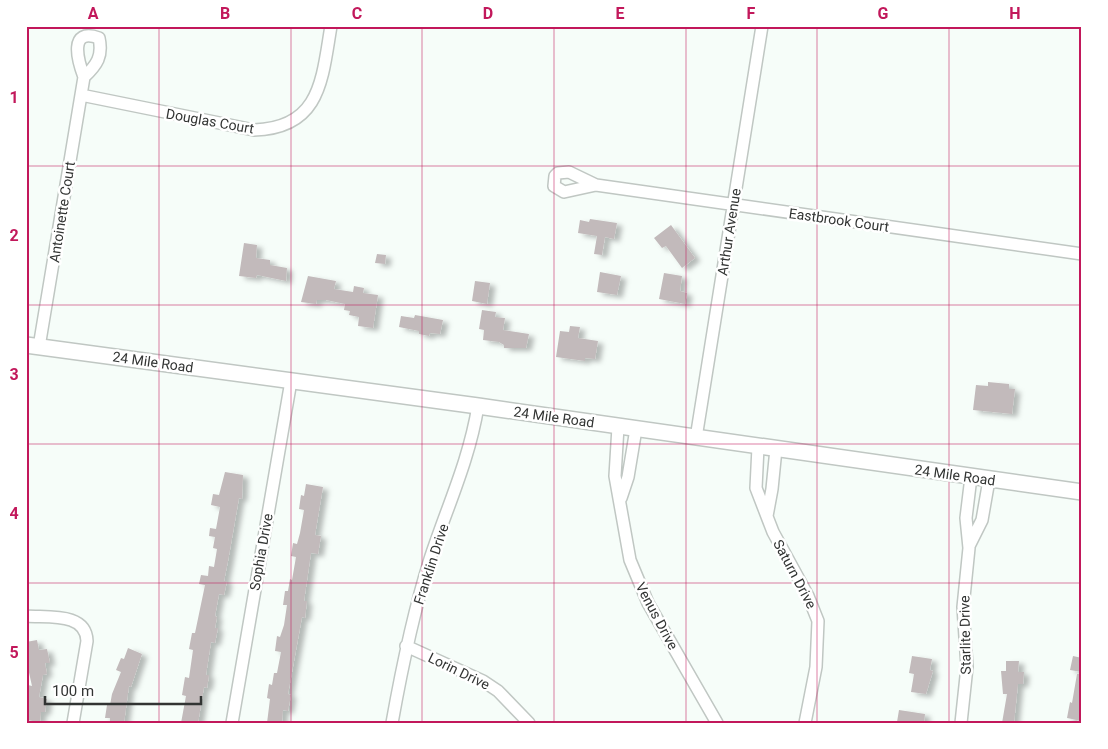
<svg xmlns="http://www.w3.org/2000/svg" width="1108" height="749" font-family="Roboto,sans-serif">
	<defs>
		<filter id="shadow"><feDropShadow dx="5.5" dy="3" stdDeviation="2.5" flood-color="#0004"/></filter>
	</defs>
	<rect width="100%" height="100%" fill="#f6fdf9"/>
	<!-- building -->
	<path fill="#c2babb" filter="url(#shadow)" d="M590,219L617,223L614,239L605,237L602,255L594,254L597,236L578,233L580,220L589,222Z
		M671,225L695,258L682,268L666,246L662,248L654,238Z
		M244,243L257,245L256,258L270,260V265L287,268L286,281L257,275L256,278L239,276Z
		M377,254L386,255L385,264L375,263Z
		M600,272L621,276L617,295L597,292Z
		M664,273L682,276L680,291L687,293L685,304L659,299Z
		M308,276L336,281L334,289L353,292L354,286L364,288L363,293L378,295L373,328L358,326L359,317L349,315L350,311L344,310L345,304L326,300H317L316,304L301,302Z
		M475,281L490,283L487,304L472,301Z
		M482,310L496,312L495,317L505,318L503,330L529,334L526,348H504V345L499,342L483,340L484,330L479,329Z
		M415,315L443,320L440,334L430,333L429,336L419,334V331L399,327L401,316L414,318Z
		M570,326L580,327L578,338L598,341L595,359L585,358V361L556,357L560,331L569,332Z
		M988,382L1009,384V389H1015L1012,414L973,410L976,385L988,386Z
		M225,472L243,475L242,499L239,498L228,561L224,581H227L224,595L219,594L215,616L217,617L215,628H218L215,643L211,642L206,675H209L207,688L204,687L198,723H181L186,696L182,695L185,677L189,678L193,650L189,649L192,633H195L205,585L199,584L201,575L208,576L209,566L214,567L217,549L213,548L215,537L209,536L210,528L216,529L220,507L211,505L213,494L219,495Z
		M306,484L323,487L315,535L321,536L318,554L311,553L304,601H307L305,618L302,617L288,694L291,695L288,711L283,710L282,723H267L270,699L267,698L269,684L272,685L274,673H277L281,652L275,651L277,636L280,637L284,625L287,605H283L285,591H288L290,579L292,580L296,557L291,556L293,543L297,544L300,533L304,510L299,509L301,495L304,496Z
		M37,640L39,650L47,649L50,663H45L47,674L43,675L39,697L47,699L45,712H41L40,722L26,720L28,685L32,686L26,659V642Z
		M128,648L142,654L131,687L129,686L124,723H110V718H105L107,705H110L112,694L121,672L116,670L121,658L124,659Z
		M912,656L932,659L930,670L933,671L926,694L911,692L914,674L909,673Z
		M1073,656L1082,658V672L1070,670Z
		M1006,661H1019L1018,672H1024L1023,684H1018L1014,723H1002L1007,694H1003L1001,671H1006Z
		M1077,674H1082V721L1067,718L1070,702L1072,703Z
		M899,710L925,714L924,723L897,722Z"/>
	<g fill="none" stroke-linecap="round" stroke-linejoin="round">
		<!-- street casing -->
		<g stroke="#c0c7c3" stroke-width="14">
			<path id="street" d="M81,95L254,130C321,128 322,79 331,26
				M596,185L564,192L554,186L555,176L558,173L569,172L596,185L1082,254
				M39,347L84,77C78,61 68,27 99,38C103,56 97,65 84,77
				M618,427L615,476L630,560L648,603L717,723
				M696,438L762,26
				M758,447L756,488L773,532L808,596L818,621L816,667L805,723
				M621,498L628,477L636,429
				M767,516L772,489L776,449
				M969,546L982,520L989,480
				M26,616C48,618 86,612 87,641L73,723
				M406,646L483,681L498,691L529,723
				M232,723L291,381
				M392,723C402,667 413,613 430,559C447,507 469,461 478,406
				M961,723L967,667L963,607L969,548L966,518L971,477"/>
		</g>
		<!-- secondary casing -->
		<g stroke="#c0c7c3" stroke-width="18">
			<path id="secondary" d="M26,345L478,406L1082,492"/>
		</g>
		<!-- street -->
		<use href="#street" stroke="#fff" stroke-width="11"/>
		<!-- secondary -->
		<use href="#secondary" stroke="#fff" stroke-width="15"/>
	</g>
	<!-- grid -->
	<path fill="none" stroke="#c2185b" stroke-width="1" stroke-opacity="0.55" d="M159,26V723M291,26V723M422,26V723M554,26V723M686,26V723M817,26V723M949,26V723M26,166H1082M26,305H1082M26,444H1082M26,583H1082"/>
	<g text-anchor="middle" stroke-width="5" stroke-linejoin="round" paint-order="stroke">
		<!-- street labels -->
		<g font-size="14" fill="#323433" stroke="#fff">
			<text transform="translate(210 121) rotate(10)" y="5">Douglas Court</text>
			<text transform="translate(62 212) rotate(-81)" y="5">Antoinette Court</text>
			<text transform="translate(839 220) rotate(8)" y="5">Eastbrook Court</text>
			<text transform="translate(729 232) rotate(-81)" y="5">Arthur Avenue</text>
			<text transform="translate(153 362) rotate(8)" y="5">24 Mile Road</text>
			<text transform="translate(554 417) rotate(8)" y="5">24 Mile Road</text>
			<text transform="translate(955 475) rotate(8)" y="5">24 Mile Road</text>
			<text transform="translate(261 552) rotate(-80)" y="5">Sophia Drive</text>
			<text transform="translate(431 564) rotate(-72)" y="5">Franklin Drive</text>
			<text transform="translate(795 574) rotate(62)" y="5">Saturn Drive</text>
			<text transform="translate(657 616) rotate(62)" y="5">Venus Drive</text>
			<text transform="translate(965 635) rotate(-91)" y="5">Starlite Drive</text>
			<text transform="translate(459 671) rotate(26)" y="5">Lorin Drive</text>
		</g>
	</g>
	<!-- border -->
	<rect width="1108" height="749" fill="none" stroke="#ffffff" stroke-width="55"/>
	<!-- scale -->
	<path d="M45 696v8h156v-8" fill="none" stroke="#323433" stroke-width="2.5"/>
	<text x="52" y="696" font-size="15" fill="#323433" stroke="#ffffff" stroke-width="4" paint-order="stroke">100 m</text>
	<rect x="28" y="28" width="1052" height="694" fill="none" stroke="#c2185b" stroke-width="2"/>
	<g font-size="16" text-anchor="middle" font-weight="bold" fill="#c2185b">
		<text x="93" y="19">A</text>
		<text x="225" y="19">B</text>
		<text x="357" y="19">C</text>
		<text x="488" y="19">D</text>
		<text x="620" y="19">E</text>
		<text x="751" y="19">F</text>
		<text x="883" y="19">G</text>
		<text x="1015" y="19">H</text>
		<text x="14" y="103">1</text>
		<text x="14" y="241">2</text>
		<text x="14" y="380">3</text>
		<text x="14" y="519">4</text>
		<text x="14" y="658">5</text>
	</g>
</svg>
